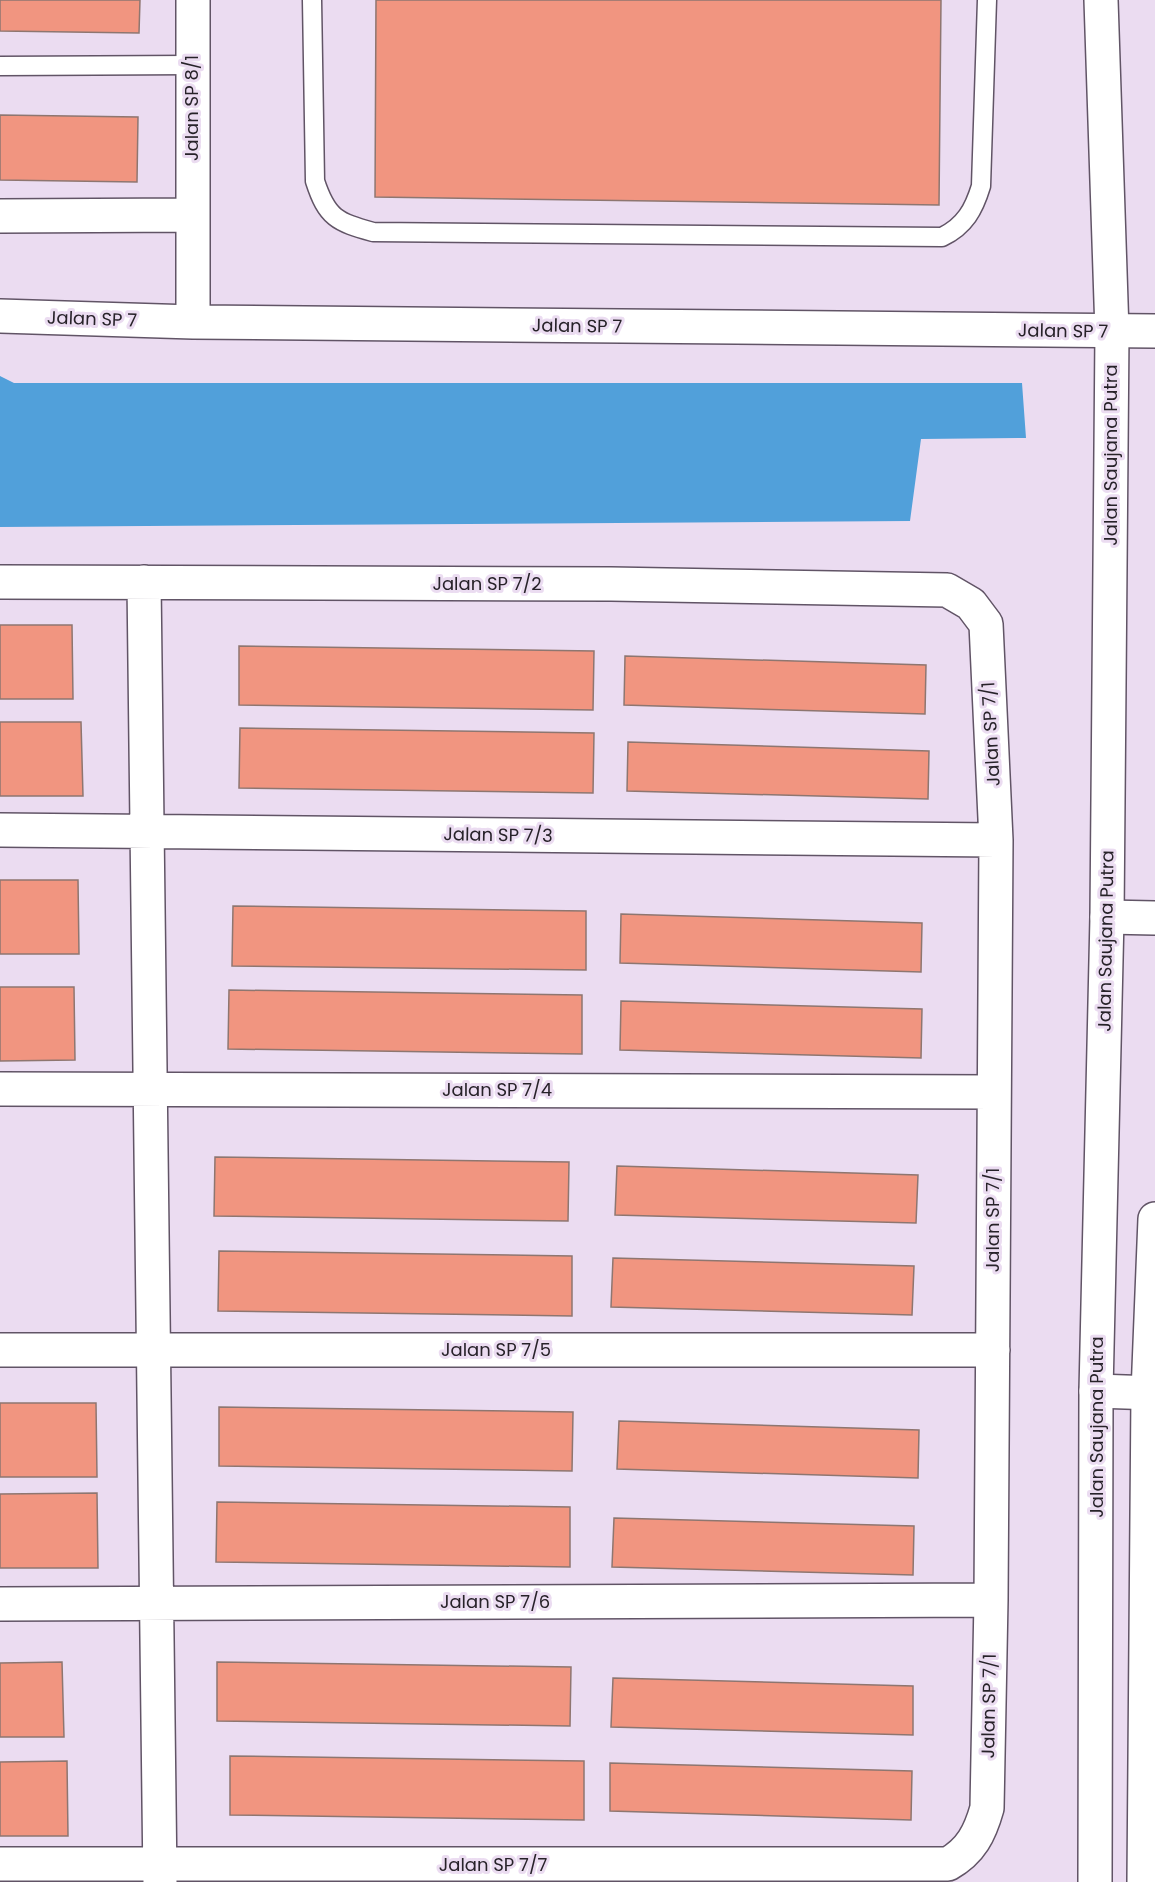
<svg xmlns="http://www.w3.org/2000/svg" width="1155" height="1882" font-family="Poppins,sans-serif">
	<rect width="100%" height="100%" fill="#ebdcf1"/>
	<!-- water -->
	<path fill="#51a0da" d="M0,376L14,383H1022L1026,438L921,439L910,521L0,527Z"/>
	<!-- building -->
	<path fill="#f19580" stroke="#8e7670" stroke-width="1.5" d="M0,0H140L139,33L0,31Z
		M376,0H941L939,205L375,197Z
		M0,115L138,117L137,182L0,180Z
		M0,625H72L73,699H0Z
		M239,646L594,651L593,710L239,705Z
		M625,656L926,665L925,714L624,705Z
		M0,722H81L83,796H0Z
		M240,728L594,733L593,793L239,788Z
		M628,742L929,751L928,799L627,791Z
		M0,880H78L79,954H0Z
		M233,906L586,911V970L232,966Z
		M621,914L922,923L921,972L620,963Z
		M0,987H74L75,1060L0,1061Z
		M229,990L582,995V1054L228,1049Z
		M621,1001L922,1009L921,1058L620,1050Z
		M215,1157L569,1162L568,1221L214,1216Z
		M617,1166L918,1175L916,1223L615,1215Z
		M219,1251L572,1256V1316L218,1311Z
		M613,1258L914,1266L912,1315L611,1307Z
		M0,1403H96L97,1477H0Z
		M219,1407L573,1412L572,1471L219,1466Z
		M619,1421L919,1430L918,1478L617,1469Z
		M97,1493L98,1568H0V1494Z
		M217,1502L570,1507V1567L216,1562Z
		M614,1518L914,1526L913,1575L612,1567Z
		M62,1662L64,1737H0V1663Z
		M217,1662L571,1667L570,1726L217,1721Z
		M613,1678L913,1686V1735L611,1727Z
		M230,1756L584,1761V1820L230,1815Z
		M67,1761L68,1836H0V1762Z
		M610,1763L912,1771L911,1820L610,1811Z"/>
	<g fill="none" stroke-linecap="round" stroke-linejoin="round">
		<!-- lane casing -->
		<g stroke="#615466" stroke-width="21">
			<path id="lane" d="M312,0L315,181C327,218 337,222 373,232L942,237C965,226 974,209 981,186L987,0
				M0,66L192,65"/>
		</g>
		<!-- street casing -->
		<g stroke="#615466" stroke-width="36">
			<path id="street" d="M193,0V322
				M0,216L191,215
				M0,316L193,322L1155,331
				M0,582L611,584L947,590L971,604L986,624L996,840L991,1600L987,1808C980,1833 971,1851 948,1864H0
				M144,582L160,1882
				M0,830L996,840
				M1107,917L1155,918
				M0,1089L994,1092
				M0,1350H993
				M1096,1391L1155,1393
				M0,1604L991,1600"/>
		</g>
		<!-- secondary casing -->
		<g stroke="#615466" stroke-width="36">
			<path id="secondary" d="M1095,1882L1096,1391L1107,917L1112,332L1101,0
				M1144,1882L1148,1393L1155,1219"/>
		</g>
		<!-- lane -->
		<use href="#lane" stroke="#fff" stroke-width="18"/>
		<!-- street -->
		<use href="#street" stroke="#fff" stroke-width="33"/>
		<!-- secondary -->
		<use href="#secondary" stroke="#fff" stroke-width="33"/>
	</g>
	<g text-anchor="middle" stroke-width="6" stroke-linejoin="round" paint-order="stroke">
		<!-- street labels -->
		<g font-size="18" fill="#272229" stroke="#ebdcf1">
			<text transform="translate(192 108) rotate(-90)" y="6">Jalan SP 8/1</text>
			<text transform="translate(92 319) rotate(2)" y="6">Jalan SP 7</text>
			<text transform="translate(577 326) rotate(1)" y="6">Jalan SP 7</text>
			<text transform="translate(1063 331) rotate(1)" y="6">Jalan SP 7</text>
			<text transform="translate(1111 455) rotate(-90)" y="6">Jalan Saujana Putra</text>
			<text x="487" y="590">Jalan SP 7/2</text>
			<text transform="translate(991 734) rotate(-93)" y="6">Jalan SP 7/1</text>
			<text transform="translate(498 835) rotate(1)" y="6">Jalan SP 7/3</text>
			<text transform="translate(1106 941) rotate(-89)" y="6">Jalan Saujana Putra</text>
			<text x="497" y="1096">Jalan SP 7/4</text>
			<text transform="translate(993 1220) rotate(-90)" y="6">Jalan SP 7/1</text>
			<text x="496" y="1356">Jalan SP 7/5</text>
			<text transform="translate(1097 1427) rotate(-90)" y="6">Jalan Saujana Putra</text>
			<text x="495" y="1608">Jalan SP 7/6</text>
			<text transform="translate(989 1706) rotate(-89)" y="6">Jalan SP 7/1</text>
			<text x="493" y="1871">Jalan SP 7/7</text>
		</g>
	</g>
</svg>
